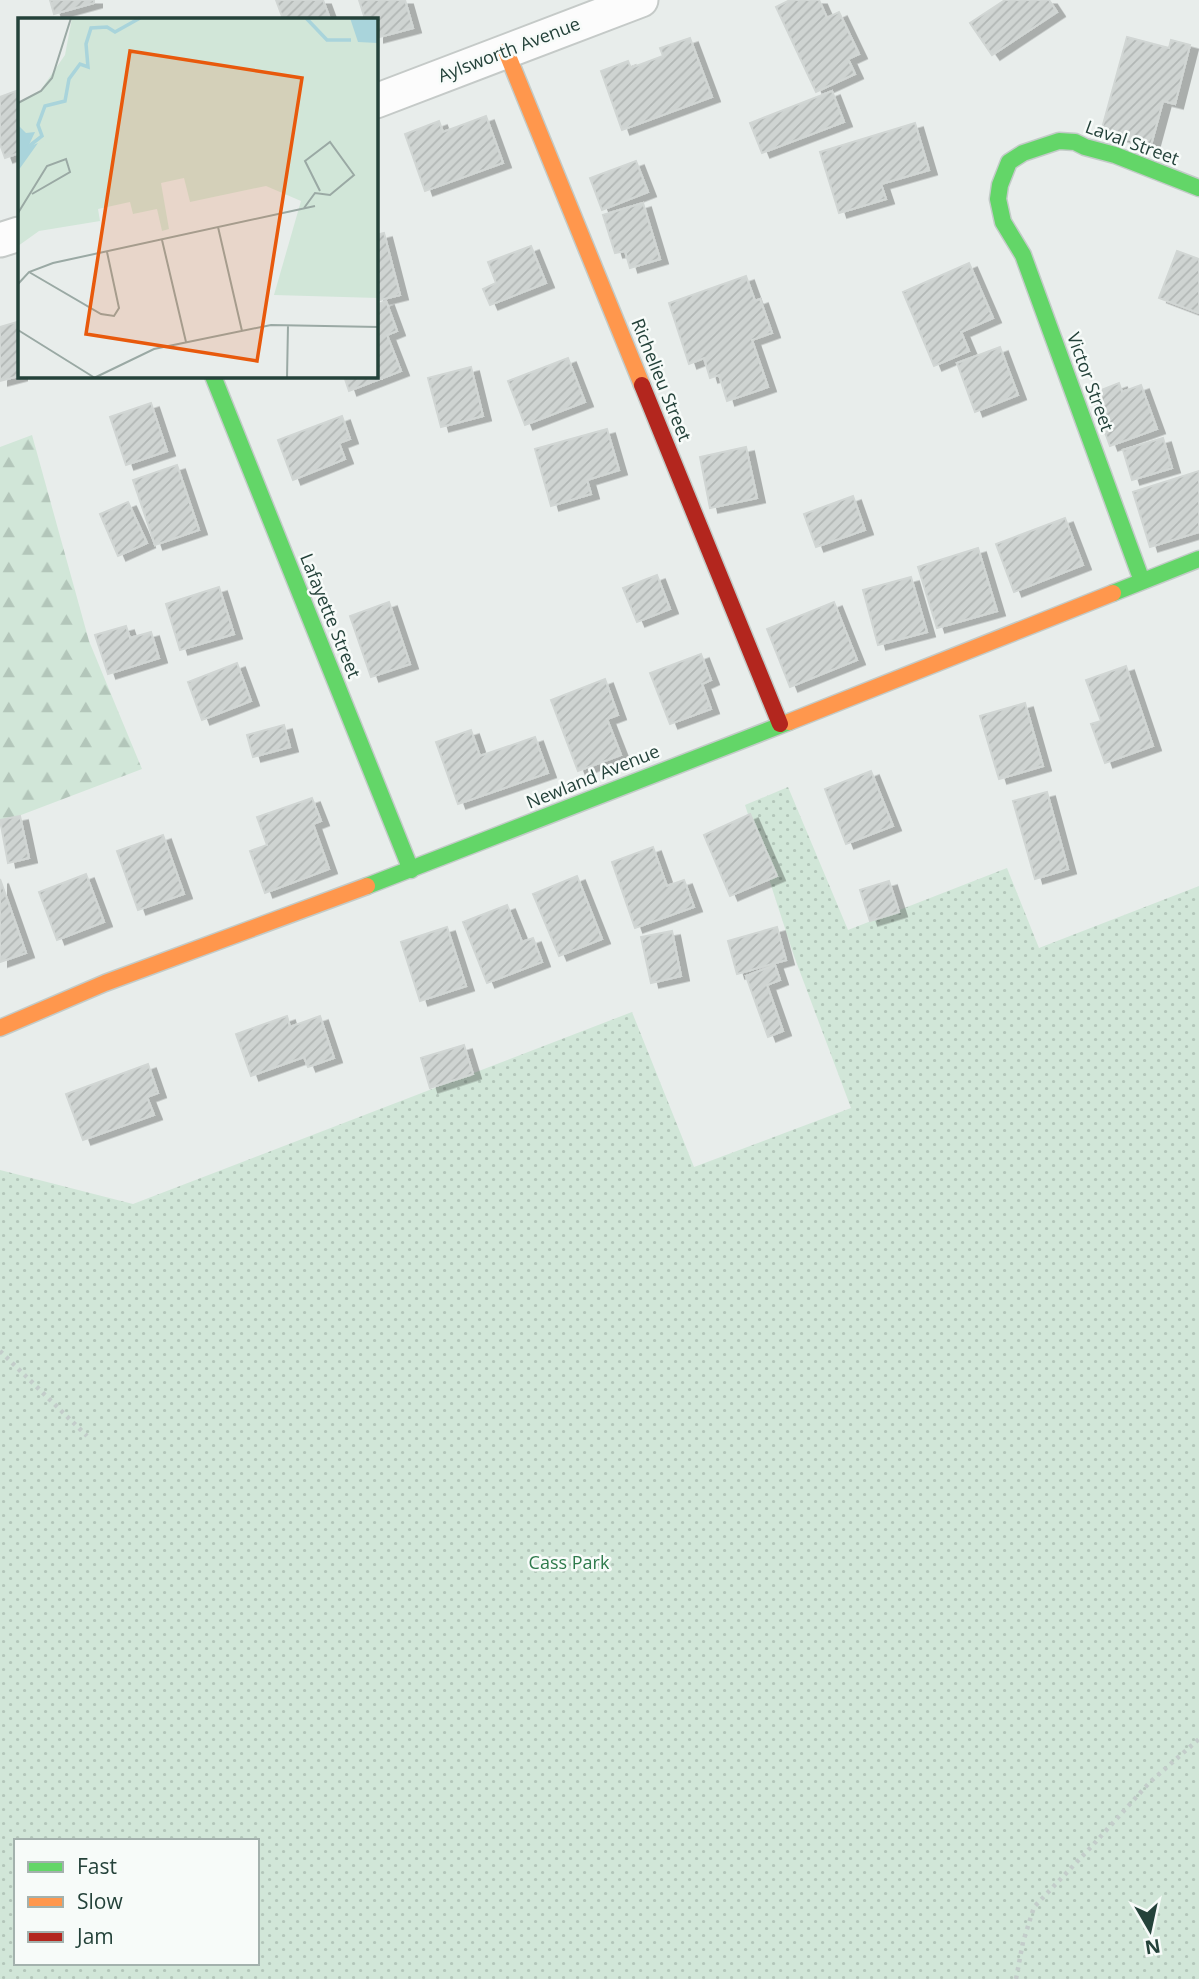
<svg xmlns="http://www.w3.org/2000/svg" width="1199" height="1979" font-family="'Open Sans',sans-serif">
	<defs>
		<pattern id="forest-firs" width="22" height="20" patternUnits="userSpaceOnUse" patternTransform="scale(1.75)"><rect width="22" height="20" fill="#d1e6d8"/><path d="M5 1l3.5 6h-7zM16 11l3.5 6h-7z" fill="#b3c6ba"/></pattern>
		<pattern id="park-dots" width="8" height="8" patternUnits="userSpaceOnUse" patternTransform="scale(1.75)"><rect width="8" height="8" fill="#d1e6d8"/><path d="M2 2h.1M6 6h.1" fill="none" stroke="#b3c6ba" stroke-width="1.8" stroke-linecap="round"/></pattern>
		<pattern id="building-hatch" width="6" height="6" patternUnits="userSpaceOnUse" patternTransform="scale(1.75)"><rect width="6" height="6" fill="#cfd4d2"/><path d="M-1 1l2-2M0 6l6-6M5 7l2-2" fill="none" stroke="#b2b7b5"/></pattern>
		<filter id="shadow"><feDropShadow dx="8" dy="4.5" stdDeviation="0" flood-color="#0004"/></filter>
	</defs>
	<rect width="100%" height="100%" fill="#e8edeb"/>
	<!-- forest -->
	<path fill="url(#forest-firs)" d="M32,435L89,641L142,769L0,823V447Z"/>
	<!-- park -->
	<path fill="url(#park-dots)" fill-rule="evenodd" d="M788,787L848,930L1007,868L1039,948L1199,886V1979H0V1170L133,1204L632,1012L694,1167L851,1108L794,956L745,805ZM16,1841H257V1963H16Z"/>
	<!-- building -->
	<path fill="url(#building-hatch)" stroke="#d1d6d4" stroke-width="2" filter="url(#shadow)" d="M50,0H94V3L54,14Z
		M276,0H323L330,19H283Z
		M359,0H405L413,28L376,38V19H365Z
		M790,0H819L827,18L839,12L859,54L848,59L855,74L816,92L776,7Z
		M1005,0H1049L1057,12L992,55L970,23Z
		M1127,37L1169,48L1171,40L1190,45L1175,104L1163,101L1151,145L1101,132Z
		M690,38L712,97L622,130L601,71L628,61L631,68L663,56L660,48Z
		M19,90V153L5,158L0,144V97Z
		M832,91L844,122L762,153L750,123Z
		M486,116L503,163L425,191L405,134L439,121L443,132Z
		M915,123L929,170L881,184L886,199L839,213L820,152Z
		M636,161L648,192L602,210L590,178Z
		M643,203L660,259L630,268L625,251L615,253L603,215Z
		M384,233L400,295L376,301V235Z
		M531,246L546,283L490,305L483,289L496,283L488,262Z
		M1177,251L1199,259V313L1159,298Z
		M969,263L993,318L961,332L969,351L934,366L903,292Z
		M746,276L755,301L760,299L772,333L752,340L768,387L727,401L719,375L710,378L704,358L689,364L669,303Z
		M386,301L397,331L387,335L401,371L349,391L344,376H376V305Z
		M17,322L19,329V376L0,381V327Z
		M1000,347L1018,395L975,412L957,363Z
		M568,358L585,402L525,425L508,381Z
		M471,367L483,416L441,427L428,378Z
		M1119,383L1122,392L1141,385L1157,429L1110,446L1091,394Z
		M151,403L167,451L126,465L110,417Z
		M342,416L350,439L339,443L345,459L293,480L278,440Z
		M607,429L619,470L587,480L591,494L551,506L535,449Z
		M1163,438L1172,468L1132,480L1123,450Z
		M746,447L757,498L710,508L700,457Z
		M177,465L199,530L155,545L133,480Z
		M1199,471V532L1150,547L1133,492Z
		M853,496L865,530L816,547L804,514Z
		M128,502L147,543L118,556L100,514Z
		M1065,518L1083,565L1014,592L996,544Z
		M978,548L997,611L937,628L918,567Z
		M657,575L670,609L637,622L623,588Z
		M911,577L927,632L878,645L863,590Z
		M219,587L234,634L180,650L166,604Z
		M389,602L410,664L371,677L350,616Z
		M834,602L857,660L790,687L767,629Z
		M126,626L130,638L151,632L159,658L108,674L95,635Z
		M701,654L711,680L702,684L711,709L670,724L650,673Z
		M237,663L251,701L202,720L188,682Z
		M1126,666L1153,746L1105,763L1091,724L1101,721L1086,680Z
		M605,679L618,715L607,719L621,755L578,771L551,700Z
		M1025,703L1043,766L999,779L980,716Z
		M284,725L290,747L253,757L247,735Z
		M471,730L480,756L535,737L548,773L458,804L436,742Z
		M871,771L893,826L846,844L825,789Z
		M1047,792L1068,869L1035,879L1013,801Z
		M312,798L321,821L313,824L329,869L265,893L250,851L267,845L257,817Z
		M750,814L777,876L730,896L704,835Z
		M20,816L29,858L8,863L0,820Z
		M163,835L184,894L138,910L117,851Z
		M653,847L667,886L684,880L694,907L635,928L612,862Z
		M86,874L104,922L57,940L39,892Z
		M577,876L602,939L559,956L533,894Z
		M0,879L26,953L0,962Z
		M889,881L899,912L870,921L860,890Z
		M507,905L522,942L533,938L542,962L487,983L463,922Z
		M447,927L466,986L420,1001L401,942Z
		M777,927L786,960L737,974L728,941Z
		M672,931L681,976L651,983L641,937Z
		M775,965L780,980L767,985L783,1031L768,1037L746,976Z
		M287,1016L290,1027L320,1016L334,1058L308,1067L304,1057L251,1076L236,1034Z
		M464,1045L473,1074L430,1088L421,1058Z
		M148,1064L158,1093L147,1097L154,1115L83,1140L66,1094Z"/>
	<g fill="none" stroke-linecap="round" stroke-linejoin="round">
		<!-- street casing -->
		<g stroke="#c5cac8" stroke-width="37">
			<path id="street" d="M376,101L641,0
				M0,240L19,234"/>
		</g>
		<!-- fast casing -->
		<g stroke="#c3cbc8" stroke-width="19">
			<path id="fast" d="M213,376L411,870
				M1142,581L1023,255L1003,222L998,199L1000,185L1009,162L1023,153L1059,141L1075,142L1085,147L1115,155L1199,188
				M1113,593L1199,559
				M367,886L789,722"/>
		</g>
		<!-- slow casing -->
		<g stroke="#c3cbc8" stroke-width="19">
			<path id="slow" d="M506,51L642,385
				M789,722L1113,593
				M0,1028L105,983L367,886"/>
		</g>
		<!-- jam casing -->
		<g stroke="#c3cbc8" stroke-width="19">
			<path id="jam" d="M642,385L780,724"/>
		</g>
		<!-- path -->
		<path stroke="#c3ccca" stroke-width="4.5" stroke-dasharray="3.5 5" stroke-linecap="butt" d="M0,1351L87,1436
			M1016,1979L1023,1942L1034,1907L1092,1846L1150,1782L1199,1739"/>
		<!-- street -->
		<use href="#street" stroke="#fcfcfc" stroke-width="33"/>
		<!-- fast -->
		<use href="#fast" stroke="#63d668" stroke-width="16"/>
		<!-- slow -->
		<use href="#slow" stroke="#ff974d" stroke-width="16"/>
		<!-- jam -->
		<use href="#jam" stroke="#b3261e" stroke-width="16"/>
	</g>
	<g text-anchor="middle" stroke-width="5" stroke-linejoin="round" paint-order="stroke">
		<!-- street labels -->
		<g font-size="18" fill="#24423a" stroke="#f7fbf9">
			<text transform="translate(509 50) rotate(-21)" y="6">Aylsworth Avenue</text>
			<text transform="translate(1132 143) rotate(20)" y="6">Laval Street</text>
			<text transform="translate(661 380) rotate(68)" y="6">Richelieu Street</text>
			<text transform="translate(1090 382) rotate(70)" y="6">Victor Street</text>
			<text transform="translate(330 616) rotate(68)" y="6">Lafayette Street</text>
			<text transform="translate(593 777) rotate(-22)" y="6">Newland Avenue</text>
		</g>
		<!-- park labels -->
		<g font-size="18" fill="#2d7a4b" stroke="#f7fbf9">
			<text x="569" y="1569">Cass Park</text>
		</g>
	</g>
	<!-- overview -->
	<g transform="translate(18 18)">
		<rect width="360" height="360" fill="#e8edeb"/>
		<path d="M54,0H360V280L256,277L283,183L248,168L172,184L166,160L143,165L151,211L144,213L139,191L115,196L112,184L80,191L82,203L21,213L0,228V85L22,73L47,37Z" fill="#d1e6d8"/>
		<path d="M332,0H360V25L340,24ZM0,107L8,115L17,114L10,129L20,125L0,153Z" fill="#a9d4db"/>
		<path fill="none" stroke="#a9d4db" stroke-width="3.5" d="M288,0L309,22H333M10,129L24,118L20,107L27,88L47,83L51,61L62,46L70,49L68,26L73,10L89,9L97,14L122,0"/>
		<path fill="none" stroke="#9aa9a4" stroke-width="2" d="M0,85L23,73L34,60L53,0M286,190L297,175L312,177L336,157L312,124L287,143L302,173M0,195L29,148L48,141L52,154L14,176M200,209L224,313M144,222L168,324M11,254L83,296L96,298L101,290L89,234M0,266L11,254L35,245L297,188M0,312L77,360M76,360L136,331L253,307L361,309M269,360L270,307"/>
		<path fill="#e8590c" fill-opacity="0.15" stroke="#e8590c" stroke-width="3.5" d="M112,33L284,60L239,343L68,316Z"/>
		<rect width="360" height="360" fill="none" stroke="#24423a" stroke-width="3.5"/>
	</g>
	<!-- legend -->
	<rect x="14" y="1839" width="245" height="126" fill="#f7fbf9" stroke="#a3b1ad" stroke-width="2"/>
	<rect x="28" y="1862" width="35" height="10" fill="#63d668" stroke="#a3b1ad" stroke-width="2"/>
	<text x="77" y="1874" font-size="21" fill="#24423a">Fast</text>
	<rect x="28" y="1897" width="35" height="10" fill="#ff974d" stroke="#a3b1ad" stroke-width="2"/>
	<text x="77" y="1909" font-size="21" fill="#24423a">Slow</text>
	<rect x="28" y="1932" width="35" height="10" fill="#b3261e" stroke="#a3b1ad" stroke-width="2"/>
	<text x="77" y="1944" font-size="21" fill="#24423a">Jam</text>
	<!-- north arrow -->
	<g transform="translate(1150 1930) rotate(171)" stroke="#f7fbf9" stroke-width="5" paint-order="stroke">
	<path d="M0-5L12 26L0 18L-12 26Z" fill="#24423a"/>
	<text y="-10" font-size="19" font-weight="bold" text-anchor="middle" fill="#24423a">N</text>
	</g>
</svg>
